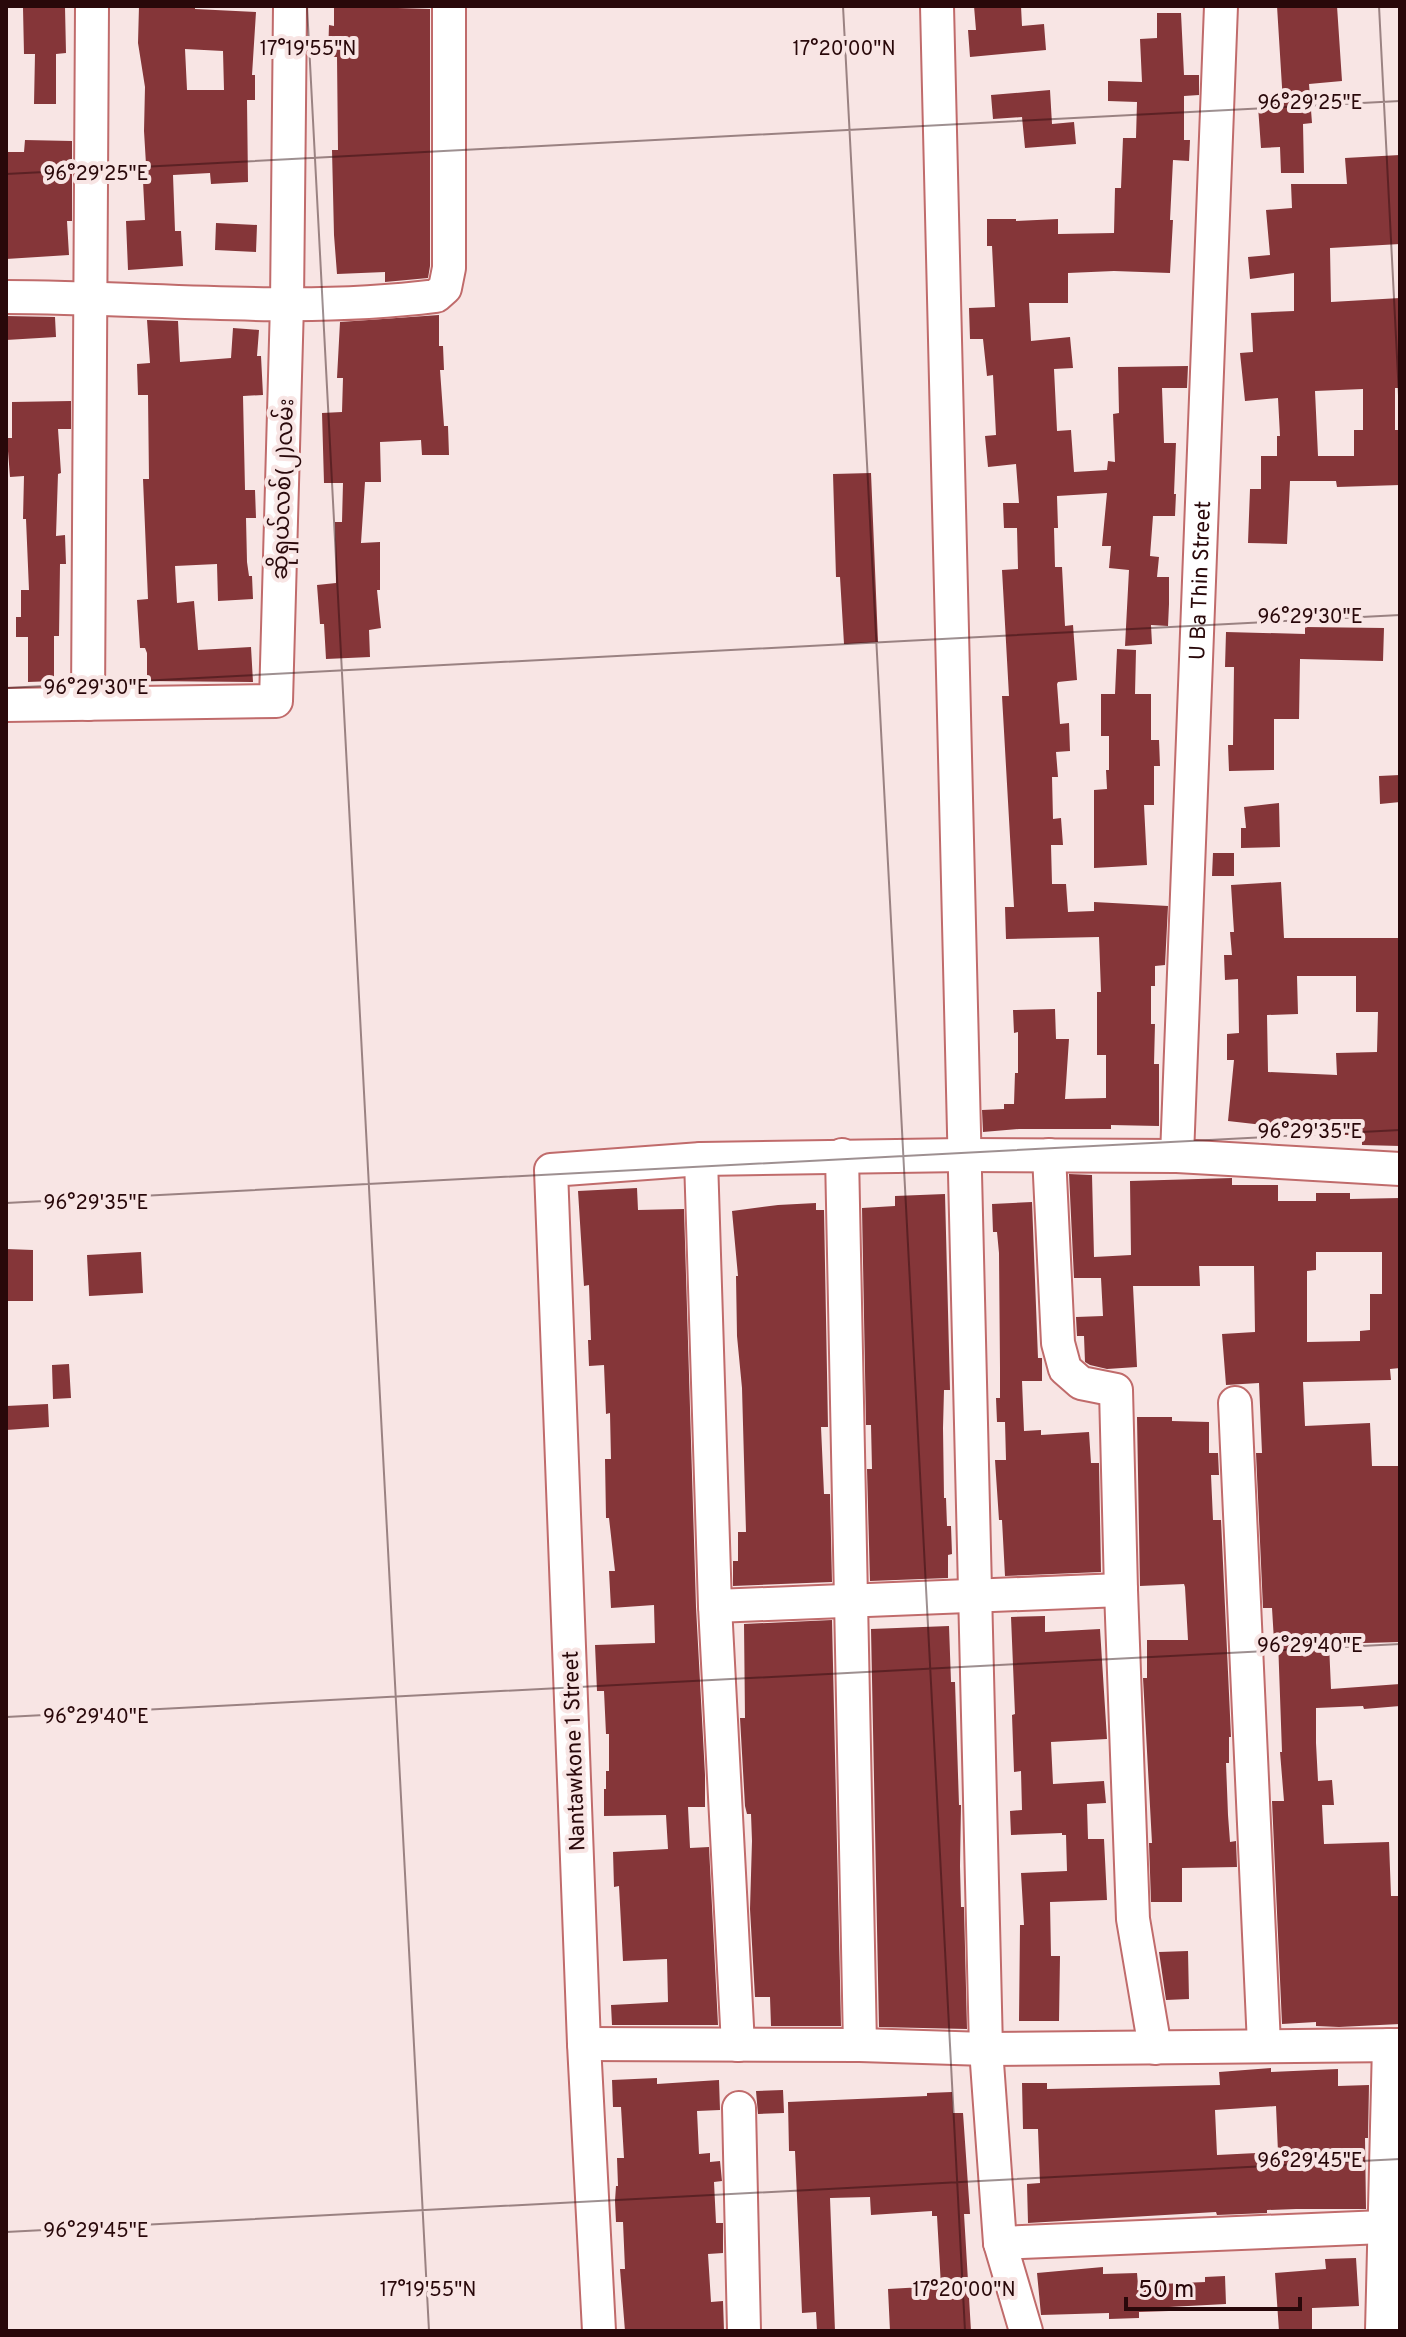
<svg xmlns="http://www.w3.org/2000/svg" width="1406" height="2337" font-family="Overpass,'Noto Sans Myanmar',sans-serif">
	<rect width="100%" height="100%" fill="#f8e5e4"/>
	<!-- building -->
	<path fill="#853639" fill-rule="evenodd" d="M139,6H195V9L256,12L252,75H255V100H247L248,182L211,184L210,173L173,175L175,231H181L183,266L128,270L126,221L145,220L143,181H147L144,131L145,87L138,43ZM185,49L223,51L224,90H187Z
		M334,6L430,9V266L428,278L385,282V272L337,274L334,235L332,150H338L337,57H328L329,25L334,26Z
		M974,6H1021L1022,26L1044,24L1046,50L970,57L968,30H976Z
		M1277,6H1337L1342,81L1309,84L1312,123L1303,124L1304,173H1281L1280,147L1261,148L1258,106L1283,103Z
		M65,7L66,53L56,54V104H34L35,54H24L23,8Z
		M1157,13H1181L1184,75H1199V95L1184,96V140H1190L1189,161L1173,160L1170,220H1173L1170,273L1114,271L1068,273V303H1029L1031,341L1070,337L1073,368L1054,369L1057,431L1071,430L1074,472L1107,470L1108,461L1115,462L1113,414L1119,413L1118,367L1188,366L1187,388H1162L1164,443H1176L1174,494H1176L1175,516H1153L1150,556L1159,557L1157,577H1169V604L1168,626L1151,625L1152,644L1125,646L1129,570L1109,568L1111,546H1102L1107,493L1057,496L1058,528H1054L1055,567H1062L1065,626L1073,625L1077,680L1058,682L1057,684L1060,724L1069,723L1070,751L1056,752L1058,777H1052L1053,819L1061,818L1063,845H1051L1052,884H1066L1068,912L1094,911V902L1168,906L1165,965L1155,966V986H1151V1024H1155L1154,1064H1159V1126L1111,1125V1129H1019L983,1132L982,1110L1004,1109V1104H1014L1015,1073H1018V1032L1014,1033L1013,1010L1055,1009L1056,1039H1069L1065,1099L1106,1098V1055H1097V992H1101L1099,937L1006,939L1005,907H1014L1002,696H1009L1002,570L1018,569L1017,528H1004L1003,503H1019L1016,464L988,467L985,436L996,435L993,375L987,376L983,339H970L969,308L995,307L992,246H987V219H1016V221L1058,219V234L1114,233L1115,188H1121L1123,138H1136L1137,102L1108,101V81L1142,82L1140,39L1157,38Z
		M1050,90L1052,124L1074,122L1076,144L1025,148L1022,117L993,119L991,95Z
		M25,140L72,141V221H67L69,255L6,259V152H24Z
		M1400,155V244L1330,248L1331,302L1400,298V388H1395V430H1400V485L1337,487L1336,481H1290L1287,544L1248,543L1250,489H1261V456H1277V436H1280L1278,398L1245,401L1240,353L1253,352L1251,313L1294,311V273L1250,279L1248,257L1270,255L1266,210L1292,208L1291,184H1347L1345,158ZM1363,389V430H1354V456H1318L1315,391Z
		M216,223L257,225L256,252L215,250Z
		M439,315V346H443L444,370H440L444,426H448L449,455H422L421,440L380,442L381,482H365L361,543L380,542V590H377L381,628L369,630L370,657L326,659L324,624H320L317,585L336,583L335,522H342L343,483H324L322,413L342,412L343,378H337L340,322Z
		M6,316L55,317L56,337L6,340Z
		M147,320L178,321L180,362L231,358L233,328L259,330L257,356H261L263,395L243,396L245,490H255L256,518H246L247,562L249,576H252L253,599L218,601L217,564L175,566L177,603L194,601L198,650L251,647L253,682L147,681V653L145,648H140L137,600L148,599L143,479H149L148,395H138L137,364L150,363Z
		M71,401V429H58L61,473L58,474L56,536L65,535L66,564H60L59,636H54V681L28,682V637H16V617H21V590H29L26,519H23L24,476L10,477L7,438H12V402Z
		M871,473L878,642L844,644L840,577H836L833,474Z
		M1305,627L1384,628L1383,661L1300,659L1299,719H1274V770L1229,771L1228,745H1233L1234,667H1225L1226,632L1305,634Z
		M1117,649L1136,650L1135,694H1151V740H1159L1160,766H1154V805H1144L1147,865L1094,868V790L1107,789L1106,770H1109V736H1101V694H1115Z
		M1400,775V802L1380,804L1379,776Z
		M1279,803L1280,847L1241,848V828H1246L1244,807Z
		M1213,853H1234V876H1212Z
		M1281,882L1284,938H1400V1146L1362,1145V1135H1325V1126L1289,1125V1128L1228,1121L1234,1060H1227V1034L1239,1033L1238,979L1225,980L1224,955H1232L1230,932H1234L1231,885ZM1297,976H1356V1012H1378L1377,1052L1336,1053L1337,1075L1268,1072L1267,1015L1298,1014Z
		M1069,1174L1092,1175L1094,1257L1131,1255L1130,1181L1232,1178V1185H1278V1201H1316V1193H1350V1199L1400,1198V1368L1390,1369L1391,1380L1303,1382L1305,1426L1370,1423L1372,1466H1400V1642L1329,1644L1331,1689L1400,1684V1706L1364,1709L1363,1706L1316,1708V1743L1318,1781L1332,1780L1334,1805H1322L1324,1844L1389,1842L1391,1896H1400V2024L1339,2027L1316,2026V2022L1282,2024L1272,1801H1284L1280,1752H1282L1278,1640L1274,1641L1272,1608H1263L1256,1453H1262L1259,1383L1226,1385L1222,1334L1255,1332L1254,1266H1199L1200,1286H1133L1137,1367L1107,1369L1090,1365L1085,1362L1084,1336H1077L1076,1317L1103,1316L1101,1278H1074ZM1316,1252H1382V1294H1370V1330L1360,1331V1341L1307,1342V1271L1316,1270Z
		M637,1188L638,1210L684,1209L696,1607L705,1775V1807H688L690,1848L709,1847L718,2025H612L611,2005L668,2002L667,1959L623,1961L619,1886L614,1887L613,1852L668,1849L666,1815L604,1816V1789H606V1771H609V1734H606L604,1691H597L595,1645L655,1643L654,1605L611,1608L609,1571H615L609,1518H606L605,1459H611L610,1413L606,1414L604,1365L589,1366L588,1340H591L589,1285L584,1286L578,1191Z
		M945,1194L950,1390H944L943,1428L944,1498H946L947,1526H951L952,1554L948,1555V1578L870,1581L867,1469H872L871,1425H866L862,1208L895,1206V1196Z
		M1032,1202L1038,1358H1042V1381H1022L1024,1431L1041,1430V1435L1089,1432L1091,1463H1099L1101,1572L1005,1576L1002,1520H999L995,1460H1006L1005,1422H997L996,1398H1000V1367L999,1253L997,1232H993L992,1204Z
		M816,1203V1210H824L828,1427H821L824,1494H830L832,1582L733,1586V1561H738V1532H746L742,1388L737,1336L736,1276H738L732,1211L778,1205Z
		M6,1249L33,1250V1301H6Z
		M141,1252L143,1293L89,1296L87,1255Z
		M69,1364L71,1398L53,1399L52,1365Z
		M48,1404L49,1427L6,1430V1406Z
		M1137,1417H1172V1421L1209,1422V1453H1218L1219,1475H1211L1213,1520H1221L1231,1737H1229V1763H1226L1228,1815L1230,1842L1236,1841L1237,1867L1182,1868V1902H1151L1149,1843H1152L1143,1678H1147V1640H1188L1185,1587L1184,1584L1140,1586Z
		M1045,1616V1632L1100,1629L1107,1739L1051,1742L1053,1784L1104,1781L1106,1803L1087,1804L1088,1839H1104L1107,1900L1050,1902L1051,1956H1060L1059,2021H1019L1020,1925H1024L1021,1873L1067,1871L1066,1835H1062V1833L1011,1835L1010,1811L1022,1810L1021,1771L1014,1772L1012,1715L1015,1714L1011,1617Z
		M832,1620L841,2026H771L770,1997H755L750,1909L752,1841L751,1814H747L745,1806L740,1718H745L744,1624Z
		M949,1626L951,1682H955L959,1805H961L960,1866L961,1907H964L967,2029L879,2027L871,1629Z
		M1188,1951L1189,1999L1166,2000L1159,1952Z
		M1271,2068V2072L1338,2069V2086L1369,2085L1368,2138H1365L1366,2209H1296L1267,2210V2213L1217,2215L1216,2212L1028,2223L1027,2184L1040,2183L1038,2129H1023L1022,2083H1047V2089L1220,2085L1219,2072ZM1276,2106L1278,2152L1217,2155L1215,2110Z
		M657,2078V2084L719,2080L720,2110L697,2111L699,2154L710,2153V2162L720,2161L722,2181L714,2182L716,2223H723V2253L708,2254L711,2302L723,2301L724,2331H625L620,2269H625L623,2222H616L615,2201L616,2186H618L617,2158H624L621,2107H613L612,2080Z
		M783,2090L784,2113L758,2114L756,2091Z
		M952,2092L953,2113H963L970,2214H964L971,2331H890L888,2289L941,2286L937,2216H932V2211L871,2215L870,2197L830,2198L835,2331H817L816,2312L802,2313L795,2151H789L788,2102L927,2096V2093Z
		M1356,2258L1359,2306L1312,2308V2331H1279L1275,2273L1326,2269L1325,2259Z
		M1103,2267V2274L1137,2273L1138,2285L1205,2282V2277L1225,2276L1226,2304L1169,2307V2311L1139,2312V2318L1109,2319V2313L1041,2315L1037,2273Z"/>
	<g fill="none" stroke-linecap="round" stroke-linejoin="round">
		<!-- minor casing -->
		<g stroke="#c06b6b" stroke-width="36">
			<g id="minor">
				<path d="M937,6L986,2049L1000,2243L1026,2331"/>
				<path d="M6,297C149,297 294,314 436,296L445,288L449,268V6"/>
				<path d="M88,704L92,6"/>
				<path d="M6,705L276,701L287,304L290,6"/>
				<path d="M842,1155L860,2045"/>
				<path d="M1049,1155L1058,1343L1065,1369L1081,1383L1116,1390L1121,1590L1133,1919L1155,2048"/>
				<path id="s1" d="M1177,1156L1221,6"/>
				<path d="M701,1159L715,1606L738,2045"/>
				<path d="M1235,1403L1264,2045"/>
				<path d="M715,1606L1121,1590"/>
				<path d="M584,2044L860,2045L986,2049L1400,2045"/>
				<path d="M739,2108L744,2331"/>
				<path d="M1000,2243L1383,2227"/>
				<path d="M599,2331L584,2044L551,1170L701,1159L963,1155L1177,1156L1400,1169"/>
				<path d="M1382,2331L1389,2045"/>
			</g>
		</g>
		<!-- minor -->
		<use href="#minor" stroke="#fff" stroke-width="32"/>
	</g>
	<!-- ticks -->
	<path fill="none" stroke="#29080a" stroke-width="2" stroke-opacity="0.45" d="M307,6L429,2331M843,6L965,2331M1379,6L1400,415M6,174L1400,101M6,688L1400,615M6,1203L1400,1130M6,1717L1400,1644M6,2232L1400,2159"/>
	<g text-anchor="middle" stroke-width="8" stroke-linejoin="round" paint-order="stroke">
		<!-- street labels -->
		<g font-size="22" fill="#29080a" stroke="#f8e5e4">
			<text transform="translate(282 489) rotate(-88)" y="8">ဆိုရှယ်လစ်(၂)လမ်း</text>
			<text dy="8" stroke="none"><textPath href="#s1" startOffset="576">U Ba Thin Street</textPath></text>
			<text transform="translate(573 1751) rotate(-92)" y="8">Nantawkone 1 Street</text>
		</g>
	</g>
	<g font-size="20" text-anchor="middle" fill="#29080a" stroke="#f8e5e4" stroke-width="8" stroke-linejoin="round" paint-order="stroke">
		<text x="308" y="55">17°19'55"N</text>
		<text x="844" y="55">17°20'00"N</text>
		<text x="1310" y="109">96°29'25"E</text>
		<text x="96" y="180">96°29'25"E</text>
		<text x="1310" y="623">96°29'30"E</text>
		<text x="96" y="694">96°29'30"E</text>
		<text x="1310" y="1138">96°29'35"E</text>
		<text x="96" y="1209">96°29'35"E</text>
		<text x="1310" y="1652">96°29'40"E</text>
		<text x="96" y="1723">96°29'40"E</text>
		<text x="1310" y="2167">96°29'45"E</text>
		<text x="96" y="2237">96°29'45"E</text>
		<text x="428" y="2296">17°19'55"N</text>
		<text x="964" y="2296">17°20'00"N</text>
	</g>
	<!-- border -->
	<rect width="1406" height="2337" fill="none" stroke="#29080a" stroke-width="16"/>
	<!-- scale -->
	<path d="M1126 2297v12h174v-12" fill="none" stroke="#29080a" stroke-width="4"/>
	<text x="1138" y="2297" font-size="24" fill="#29080a" stroke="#f8e5e4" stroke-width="6" paint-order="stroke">50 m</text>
</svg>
